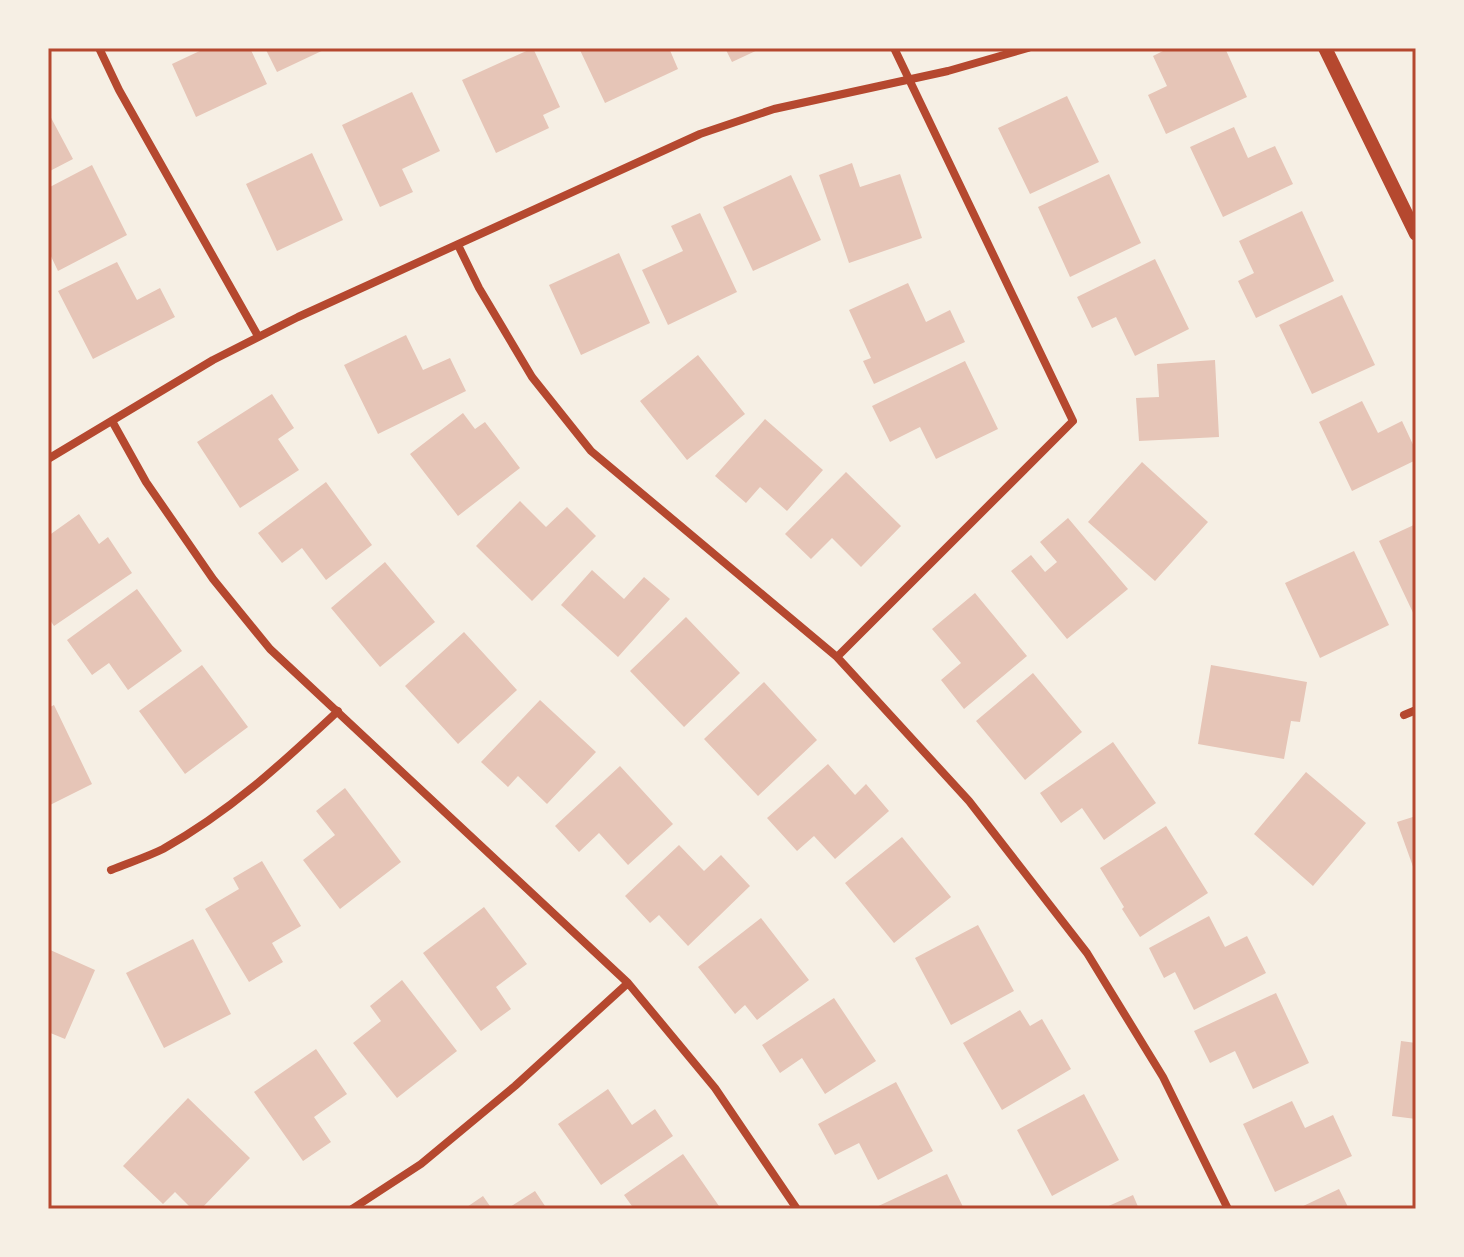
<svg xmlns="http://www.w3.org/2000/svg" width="1464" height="1257" font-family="Figtree,sans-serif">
	<rect width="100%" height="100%" fill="#f6efe4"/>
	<!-- building -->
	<path fill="#e6c5b7" d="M206,48H250L267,84L196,117L172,64Z
		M265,48H328L277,72Z
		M533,48L560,107L543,115L549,128L496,153L462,80Z
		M579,48H669L678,69L605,103Z
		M725,48H762L732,62Z
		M1169,48H1225L1247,97L1166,134L1148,95L1167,86L1153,56Z
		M412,92L440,151L402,169L413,192L380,207L342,125Z
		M1067,96L1099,162L1030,194L998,128Z
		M48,112L73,159L48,172Z
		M1234,127L1248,158L1275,146L1293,184L1223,217L1190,147Z
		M312,153L343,220L277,251L246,184Z
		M852,163L860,187L900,174L922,238L849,263L819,175Z
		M92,165L127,235L58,271L48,250V188Z
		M1109,174L1141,243L1070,277L1038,207Z
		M791,175L821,240L753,271L723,207Z
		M1302,211L1334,281L1256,318L1238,281L1254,273L1239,241Z
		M700,213L737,292L668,325L642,270L683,251L671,226Z
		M619,253L650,323L581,355L549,285Z
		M1155,259L1189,329L1135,356L1116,317L1092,328L1077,297Z
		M117,262L137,300L160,288L175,317L93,359L58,291Z
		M908,283L926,322L950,310L965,342L874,384L863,361L871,358L849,310Z
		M1342,295L1375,365L1312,394L1279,325Z
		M406,335L423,370L450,358L466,391L378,434L344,365Z
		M698,355L745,414L687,460L640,401Z
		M1215,360L1219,437L1139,441L1136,398L1159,397L1157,364Z
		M965,361L998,429L936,459L920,427L890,442L872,406Z
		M272,394L294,428L278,439L299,470L240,508L197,442Z
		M1362,401L1378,433L1402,421L1416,451V460L1352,491L1319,422Z
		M463,413L475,429L485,422L520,468L458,516L410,454Z
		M765,419L823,470L787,511L760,487L746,503L715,476Z
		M1142,462L1208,522L1155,581L1088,522Z
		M846,472L901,526L861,567L832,538L811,559L785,534Z
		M326,482L372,545L326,580L302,548L282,563L258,533Z
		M520,501L546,527L567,507L596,536L532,601L476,546Z
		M79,514L99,544L108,537L132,573L54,626L48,617V536Z
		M1068,518L1128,589L1067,639L1011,571L1031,555L1045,572L1057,562L1040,542Z
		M1416,524V619L1379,541Z
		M1354,551L1389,625L1320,658L1285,583Z
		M385,562L435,622L380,667L331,608Z
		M592,570L624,599L644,577L670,599L618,657L561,605Z
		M137,589L182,651L128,690L109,663L92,675L67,640Z
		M975,593L1027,656L964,709L941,680L961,663L932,629Z
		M686,617L740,673L684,727L630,671Z
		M464,632L517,690L458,744L405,686Z
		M202,665L248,727L185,774L139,711Z
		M1211,665L1307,682L1300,722L1291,721L1284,759L1198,744Z
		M1033,673L1082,732L1025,780L976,721Z
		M764,682L817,740L758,796L704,739Z
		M540,700L596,752L547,804L518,776L508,787L481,762Z
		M54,705L92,784L48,806V708Z
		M1113,742L1156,803L1104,840L1082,808L1061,823L1040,793Z
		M828,764L855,795L866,784L889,811L835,859L814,836L797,851L767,818Z
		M620,766L673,824L628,865L599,833L579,852L555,826Z
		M1306,772L1366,823L1313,886L1254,834Z
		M345,788L401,862L340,909L303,860L335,835L316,811Z
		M1416,816V875L1397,822Z
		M1166,826L1208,893L1140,937L1122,909L1124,907L1100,868Z
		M902,837L951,897L894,943L845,883Z
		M679,845L704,871L721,855L750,886L688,946L659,915L650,923L625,896Z
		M262,861L301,926L272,943L283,962L249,982L205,909L239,889L233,878Z
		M484,907L527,964L496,987L511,1009L481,1031L423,953Z
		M1209,916L1225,947L1247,936L1266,973L1194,1010L1175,972L1164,978L1149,948Z
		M761,918L809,980L757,1020L745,1005L735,1014L698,967Z
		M978,925L1014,991L951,1025L915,958Z
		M193,939L231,1014L164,1048L126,973Z
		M48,949L95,970L65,1039L48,1032Z
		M402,980L457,1051L397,1098L353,1043L381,1021L370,1006Z
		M1276,993L1309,1063L1253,1089L1235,1051L1210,1063L1194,1031Z
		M834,998L876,1061L825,1094L802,1058L780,1073L762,1045Z
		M1020,1010L1030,1026L1042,1019L1071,1069L1002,1110L963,1043Z
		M1401,1041L1416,1043V1119L1392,1116Z
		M316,1049L347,1094L314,1117L331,1142L303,1161L254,1092Z
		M896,1082L933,1151L878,1180L859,1143L835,1155L818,1124Z
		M608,1089L632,1125L655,1109L673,1136L601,1185L558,1124Z
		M1084,1094L1119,1160L1052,1196L1017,1130Z
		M188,1098L250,1158L201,1209H192L175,1192L163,1204L123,1166Z
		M1292,1101L1305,1128L1333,1115L1352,1156L1275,1192L1243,1124Z
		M683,1154L721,1209H634L624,1195Z
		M947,1174L964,1209H872Z
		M1339,1189L1349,1209H1297Z
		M535,1191L547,1209H507Z
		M1133,1195L1139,1209H1102Z
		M483,1196L492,1209H464Z"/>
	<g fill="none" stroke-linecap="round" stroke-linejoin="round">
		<!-- minor -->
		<path stroke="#b5482f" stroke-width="8" d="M99,48L119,90L258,336
			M458,245L479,288L532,377L591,451L837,657L969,801L1087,953L1163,1077L1228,1209
			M112,421L146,482L213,579L270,649L628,983L715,1088L797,1209
			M48,459L213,360L298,317L700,134L774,109L948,71L1028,48
			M837,657L1073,421L894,48
			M1404,715L1416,710
			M111,870C128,863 147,857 163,849C231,811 281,764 338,711
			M352,1209L421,1164L515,1086L628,983"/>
		<!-- tertiary -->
		<path stroke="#b5482f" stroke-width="14" d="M1325,48L1416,234"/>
	</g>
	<!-- border -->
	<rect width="1464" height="1257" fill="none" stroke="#f6efe4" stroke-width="100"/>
	<rect x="50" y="50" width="1364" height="1157" fill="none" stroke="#b5482f" stroke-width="3"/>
</svg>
